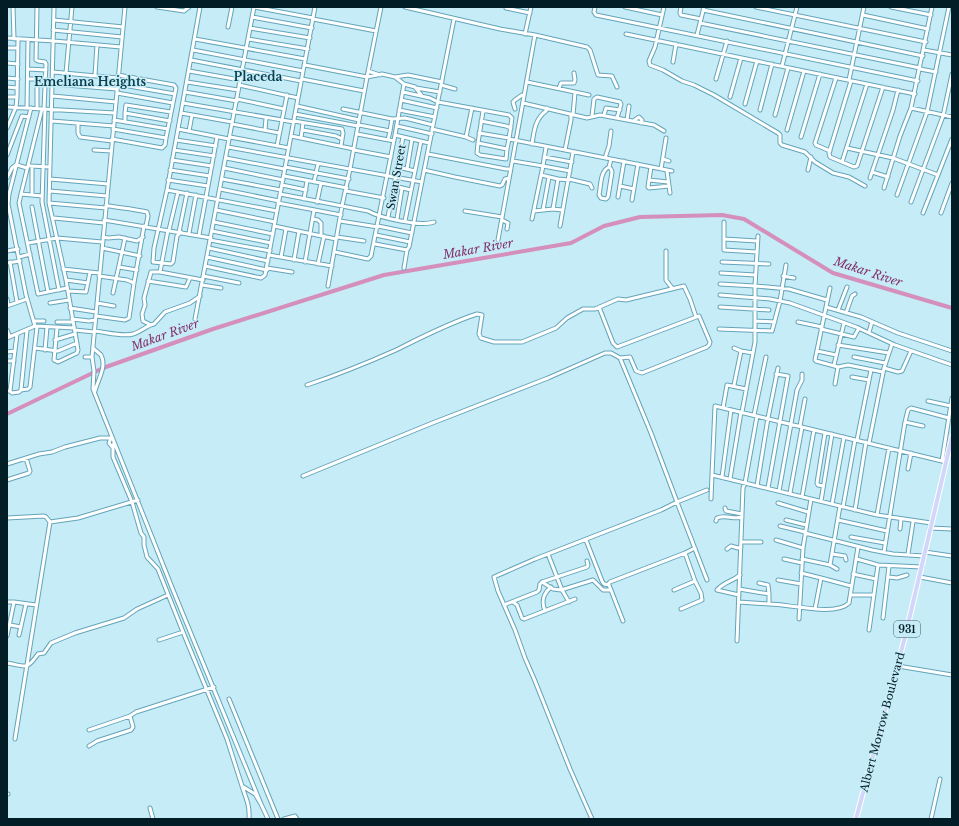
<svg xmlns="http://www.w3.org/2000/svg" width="959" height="826" font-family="'Libre Baskerville',serif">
	<rect width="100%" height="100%" fill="#c6ecf8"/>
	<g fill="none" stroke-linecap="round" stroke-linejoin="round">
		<!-- river -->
		<path stroke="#d48fbc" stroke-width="4" d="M7,414L103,368L213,329L384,275L571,243L604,226L640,217L722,215L744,219L833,273L952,308"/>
		<!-- minor casing -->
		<g stroke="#64a4b9" stroke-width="5">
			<path id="minor" d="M13,7L14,39
				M37,7L36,60L38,61L45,62L46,64L44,109
				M54,7L49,203L66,280L78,350L77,353L58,362L54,360L57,328
				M125,7L92,357L94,371L93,389L173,590L261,804
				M157,7L184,11L189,7
				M254,7L313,18
				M405,7L500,29L535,35L587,47L590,50L598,75L612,76L617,87
				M595,7L594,12L596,15L918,81
				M625,7L662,15
				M664,7L655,47L649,61L650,65L663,70L682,81L694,85L714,95L778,133L780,135V143L782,145L805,152L815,162L833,173L849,177L865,186
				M681,7L680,13L681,15L701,19
				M756,7L926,42
				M891,7L931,15
				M506,8L530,13
				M703,10L923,56
				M863,15L928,29
				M252,17L312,28
				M313,19L376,31
				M54,20L123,27
				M700,23L920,68
				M228,27L232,7
				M250,28L310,38
				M53,30L122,37
				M525,34L531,7
				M626,34L915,94
				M697,35L704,7
				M7,38L54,41L121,47
				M195,39L305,59
				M248,39L308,49
				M7,48H18
				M193,50L303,71
				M924,50L952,55
				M191,60L301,81
				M673,62L676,44
				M7,63L18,64
				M305,65L367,77L382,74L395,77L404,84L415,87L422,96
				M782,66L797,7
				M28,69L46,70
				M920,69L936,72
				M189,71L240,80
				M368,71L380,75
				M53,72L118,78
				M66,73L72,7
				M95,75L97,45
				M395,77L408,75L442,82
				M7,78L18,79
				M28,79H46
				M302,79L364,91
				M716,79L727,41
				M849,80L864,7
				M851,81L829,153L830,157L842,162L867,84
				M187,82L238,90
				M527,82L589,95
				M53,84L117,89
				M117,84L175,94
				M239,85L298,98
				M441,85L455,89
				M7,87L17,88
				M416,88L440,92
				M559,88L561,83H574L575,80L574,73
				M185,92L237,101
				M403,92L430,98L438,102L509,115L512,118L509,139
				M117,93L173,103
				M53,96L116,102
				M7,97H17
				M730,97L741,58
				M237,99L284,109
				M401,100L437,108
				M183,103L294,122
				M523,103L587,118L600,115L654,125L664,131
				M745,104L757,61
				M297,106L359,120
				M7,107L115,113
				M27,108L28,40
				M37,108V79
				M911,108L952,117
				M42,109L21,194L19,203L38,294L67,288
				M45,109L42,202L59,290
				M343,109L392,119L405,118L433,125
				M515,109L513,102L515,100L522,95
				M399,110L435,117
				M760,110L772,64
				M483,111L478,143L477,153L480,155L506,159L507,149
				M125,113L126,105L171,112
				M181,113L232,122
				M295,114L358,126
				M573,115L575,93
				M604,115L606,108L620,110
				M775,115L788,68
				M592,116L594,99L597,97L620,102L621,104L617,118
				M114,120L168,129
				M627,120L629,106
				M52,121L114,126
				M294,121L342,129L343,133L341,146
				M481,121L506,126L511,128
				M633,121L639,117L642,120L641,123
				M125,122V113L170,121
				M78,123V133L80,137L112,141
				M232,124L279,133
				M359,125L390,131L388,140
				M397,126L432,134
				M7,128L16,107L17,97L18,39
				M113,129L166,138L176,88L174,85L118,75
				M178,129L229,139
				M432,129L466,137L473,140
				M265,130L266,118
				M303,130L336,136L342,139
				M787,130L804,71
				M189,131L192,115
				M390,131L392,119
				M479,133L509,138
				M357,134L394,141
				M395,135L404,84
				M291,136L354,149
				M230,137L289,148
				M466,137L472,108
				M801,137L820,74
				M301,138L303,123
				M112,139L162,148L165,145L166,138
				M176,140L216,146
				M478,143L507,149L509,139L672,171
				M532,144C534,131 535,119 546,111L547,108
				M277,146L287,95
				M228,147L422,182
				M546,147L543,166L570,171
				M847,148L893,158L938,175
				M94,150L111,151
				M174,150L214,156
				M354,150L391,157
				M565,150L571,120V114
				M830,151L816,145L815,143L836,78
				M428,154L506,169H511
				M7,155L22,116L29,117
				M544,157L572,162
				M226,158L284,169
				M605,158L609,146L611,131
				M663,159L669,161
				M172,160L212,166
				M513,161L543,166L532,219
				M842,162L854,167L857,166L883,87
				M17,165L27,168
				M30,166L50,167
				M285,167L349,179
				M398,167L415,171
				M609,167C600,171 601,186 599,195L601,198L606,199L608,197L612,172L611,169L609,167L611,159
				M651,167L649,180L668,182
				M224,168L283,180
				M407,169L412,139
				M661,169L666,138
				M170,170L210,176
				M424,170L455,177L500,186L502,185L505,179L509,178
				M808,170L811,157
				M667,171L670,193
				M872,172L888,177
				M541,175L558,179L569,180
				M284,176L347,188
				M7,178L12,168L17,164
				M870,178L893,110L898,90
				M50,179L108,184
				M222,179L281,190
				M569,179L590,184L592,188
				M168,180L208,186L199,235
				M649,180L648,187L649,188L669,186
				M314,182L318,164
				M282,185L306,190
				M208,186L217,137
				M394,186L411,190
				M620,186L634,189
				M884,188L900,136L911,108L932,7
				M220,189L279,201
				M167,190L277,211
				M50,191L107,196
				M346,191L384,198
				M21,194L42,196
				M280,194L368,211C380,218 421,227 434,222
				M32,195V166
				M897,195L927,112L949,7
				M618,197L624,161
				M304,199L307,181
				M632,200L638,164
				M317,202L321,183
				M911,202L943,116L952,74
				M49,203L106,208
				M278,203L341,215
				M106,205L109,206C122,208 134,209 147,212L148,216L146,226
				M32,207L48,292
				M553,209L558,179
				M216,210L275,222
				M543,210L549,177
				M465,211L502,217
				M534,211L553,209L562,210
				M923,213L952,139
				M941,213L952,183
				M388,217L403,137
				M54,218L104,223
				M313,219L318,220L321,223V235
				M397,219L402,188
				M104,220L211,238
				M502,220L508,223L507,229
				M340,221L378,227
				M405,221L421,141
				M214,222L273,234
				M724,222V250L757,252
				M274,226L336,239
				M378,226L412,233
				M560,226L573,152
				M169,230L178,192
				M212,231L271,243
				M179,232L187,193
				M181,232L177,236L173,262L171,264L153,262L154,248L167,190L200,7
				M189,233L196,195
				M376,235L410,242
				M758,236L755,286L789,289L827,300
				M103,237L108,238L119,237L137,241L143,237
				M337,237L364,241
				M724,239L757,241
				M210,240L270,251
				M498,240L535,35
				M28,243L57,238L102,242
				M375,244L407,250L409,247L454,19
				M102,248L140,256
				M209,248L268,261
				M7,251L18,249
				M666,251V280L672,288
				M335,252L368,259L371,256L395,135L429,143
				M269,255L332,266
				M19,257L30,254
				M207,257L267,270
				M281,257L286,229
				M294,260L299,231
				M10,262L17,302
				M305,262L314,210
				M722,262L769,264
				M7,263L20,261
				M318,264L324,236
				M205,266L261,278L265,275L315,7
				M119,267L137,270
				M267,268L292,272
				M404,268L407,250
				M63,269L99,273
				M160,272L168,230
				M721,273L755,275
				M99,276L127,280L134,283
				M203,276L239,283
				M783,276L794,278
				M66,280L88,283
				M148,281L186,287L190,278
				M720,284L755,286V342L742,412
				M202,285L221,288
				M328,286L342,206L350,169L367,77L381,7
				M68,291L86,292L90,272
				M113,293L125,238
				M720,295L770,299L790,303L856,327L895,345L952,365
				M7,299L8,305
				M50,303L69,300
				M97,303L114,306
				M7,306L27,299
				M599,307L613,343L617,347L699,316L710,342L709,345L707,347L642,373L636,371L630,357L620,358
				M720,307L769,310
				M826,307L830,288
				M70,308L96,312
				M838,310L847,287
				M846,313L852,296L855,294
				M96,316L125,320L129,318L134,283L144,226
				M72,319L89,321L95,320
				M195,319L254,7
				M34,321H44
				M755,321L775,322
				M57,322H73
				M798,322L822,327
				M151,325L143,321L142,314L145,305L144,298L151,272H160L203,280
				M36,326L74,328
				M719,329L772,331L780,301L786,265
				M821,329L854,337L859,328
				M7,330L10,337
				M75,330L94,332
				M94,331C106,332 122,337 133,334C141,332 147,325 154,324L165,312L190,303L200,296
				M869,332L872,322
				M7,338L35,326L26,295L8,204L9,194L31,108
				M55,340L75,334
				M838,345L889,353
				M35,348L58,351L77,343
				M93,348L101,355C107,367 98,379 95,391
				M734,348L741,351
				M45,350L47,327
				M817,351L836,355
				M7,352L15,351
				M85,357H92
				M854,357L885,363
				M7,361H14
				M834,365L844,323
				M884,368L898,372L902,371L911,351
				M883,372L848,365L838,367L816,361L815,360L826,307L861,317L898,333L952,351
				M852,377L869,380
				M835,384L838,367
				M307,385C337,375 367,363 396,350C422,337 449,323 477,314L482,315L479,334L481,338L494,342H522L556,328L567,318L583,309H595L618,299L626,300L684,286L690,299L696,317
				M734,385L741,351L753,353
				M21,390L27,330
				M7,391H10L17,334
				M10,391L12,393L19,392L21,390L28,389L30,387L37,327
				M928,401L951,406
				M723,408L727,385L746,389
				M754,415L766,357
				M905,422L908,410L911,408L949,418
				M800,426L805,399
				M857,440L871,370
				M114,442L113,448V457L132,502L141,533L144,537V545L147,557L158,569L183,632L227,739L242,786L255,794L261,804L268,819
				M869,443L884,368L892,344
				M942,461L952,398
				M7,464L39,454L52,452L65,447L100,438H111L109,443L113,448
				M908,469L911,453
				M303,476L430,424L548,378L605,353H611L620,358L651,433L677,502L661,510L535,559L494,577L498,591L515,630L525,658L535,681L570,769L592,819
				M722,477L731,410
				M730,479L741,412
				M7,480L29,473L30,471L26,458
				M757,486L768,418L778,368
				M823,486L818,485L817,483L825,433
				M768,488L788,376L776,374
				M707,490L677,502L707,580
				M779,491L797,390L802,380V374
				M790,493L802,427
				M802,497L814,430
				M711,499L712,475
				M821,501L832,434
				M778,503L808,512
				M832,504L844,437
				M843,507L855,440
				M725,508L726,511L742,514
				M855,510L866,442
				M877,515L889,448
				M7,518L44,516L46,517L50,522L15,739
				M786,520L806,525
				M838,520L887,531
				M716,521L717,518C726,514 733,520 742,517
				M50,522L78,518L138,500
				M931,523L877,515L712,475L715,406L946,462
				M780,526L805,532
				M930,528L952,529
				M900,529L901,519
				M805,533L872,550L893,554L924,556
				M851,537L885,543
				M586,540L602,581L604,584L609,585L623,621
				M776,540L803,548
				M741,542H761
				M727,549L731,546L738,548L741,547
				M884,552L905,422L923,426
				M925,552L952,556
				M548,554L562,590L569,602
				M832,554L845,556L846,560
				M908,554L913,522
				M784,559L802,563
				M802,559L830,565L840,506
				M857,559L878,565L922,567
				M830,565L837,569
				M801,573L821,578
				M853,574L876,579
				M889,577L897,578L907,575
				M920,577L952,583
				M778,580L801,584
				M542,582L553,589L561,590L593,580L603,590H611
				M759,583L768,585L769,594
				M608,584L610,582L685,553
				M739,589L769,594V604C789,604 835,617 849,603L858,547
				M674,590L695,581L685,553L695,548
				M739,595L717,590C725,581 732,582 740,575
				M851,595H874
				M7,602H14
				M513,602L517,605L522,618L524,619L575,599
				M739,602L769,604
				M504,605L537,592L539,590L540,584L542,582L587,567L588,565L587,561
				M681,609L702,600L701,593L695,581
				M815,609L821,578L851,586
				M545,611C541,601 543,594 551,587
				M883,618L889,566
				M799,619L803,548L811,499
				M10,625L21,627
				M869,630L878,565
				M19,635L26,604
				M7,636L14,602L36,605
				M159,640L183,632
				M737,641L743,488L745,483L757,416
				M7,663C26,666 26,671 38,654L44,653L51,643L75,633L124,618L137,609L168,595
				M898,666L952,675
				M229,699L278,819
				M89,730L130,716L136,712L214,687
				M89,746L97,741L131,730L133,727L130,716
				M242,786C246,799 250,805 249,819
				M7,794H8
				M150,808L153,819
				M284,819L295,816L297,819
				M931,819L940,779"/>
		</g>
		<!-- major casing -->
		<g stroke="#fff" stroke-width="6">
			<path id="major" d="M856,819L905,637L952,437"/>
		</g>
		<!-- minor -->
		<use href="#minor" stroke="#fff" stroke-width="3"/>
		<!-- major -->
		<use href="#major" stroke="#d3d6fb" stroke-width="4"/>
	</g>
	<g text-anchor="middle" stroke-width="3" stroke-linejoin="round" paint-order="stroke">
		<!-- shield labels -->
		<rect fill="#c6ecf8" stroke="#3d5b64" stroke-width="1" x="894" y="621" width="26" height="16" rx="3"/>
		<g font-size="10" font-weight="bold" fill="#021d25">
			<text x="907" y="633">931</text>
		</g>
		<!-- street labels -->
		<g font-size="11" fill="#021d25" stroke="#c6ecf8">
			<text transform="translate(396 177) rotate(-80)" y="4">Swan Street</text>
			<text transform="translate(882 722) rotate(-75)" y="4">Albert Morrow Boulevard</text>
		</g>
		<!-- neighbourhood labels -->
		<g font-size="12" font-weight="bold" fill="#083e4c" stroke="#c6ecf8">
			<text x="258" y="81">Placeda</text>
			<text x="90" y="86">Emeliana Heights</text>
		</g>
		<!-- water labels -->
		<g font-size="12" font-style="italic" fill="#84326c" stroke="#c6ecf8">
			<text transform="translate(478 249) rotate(-10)" y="4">Makar River</text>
			<text transform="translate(868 272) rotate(18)" y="4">Makar River</text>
			<text transform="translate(165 335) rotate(-20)" y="4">Makar River</text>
		</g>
	</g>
	<!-- border -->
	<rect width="959" height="826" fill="none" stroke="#021d25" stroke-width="16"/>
</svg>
